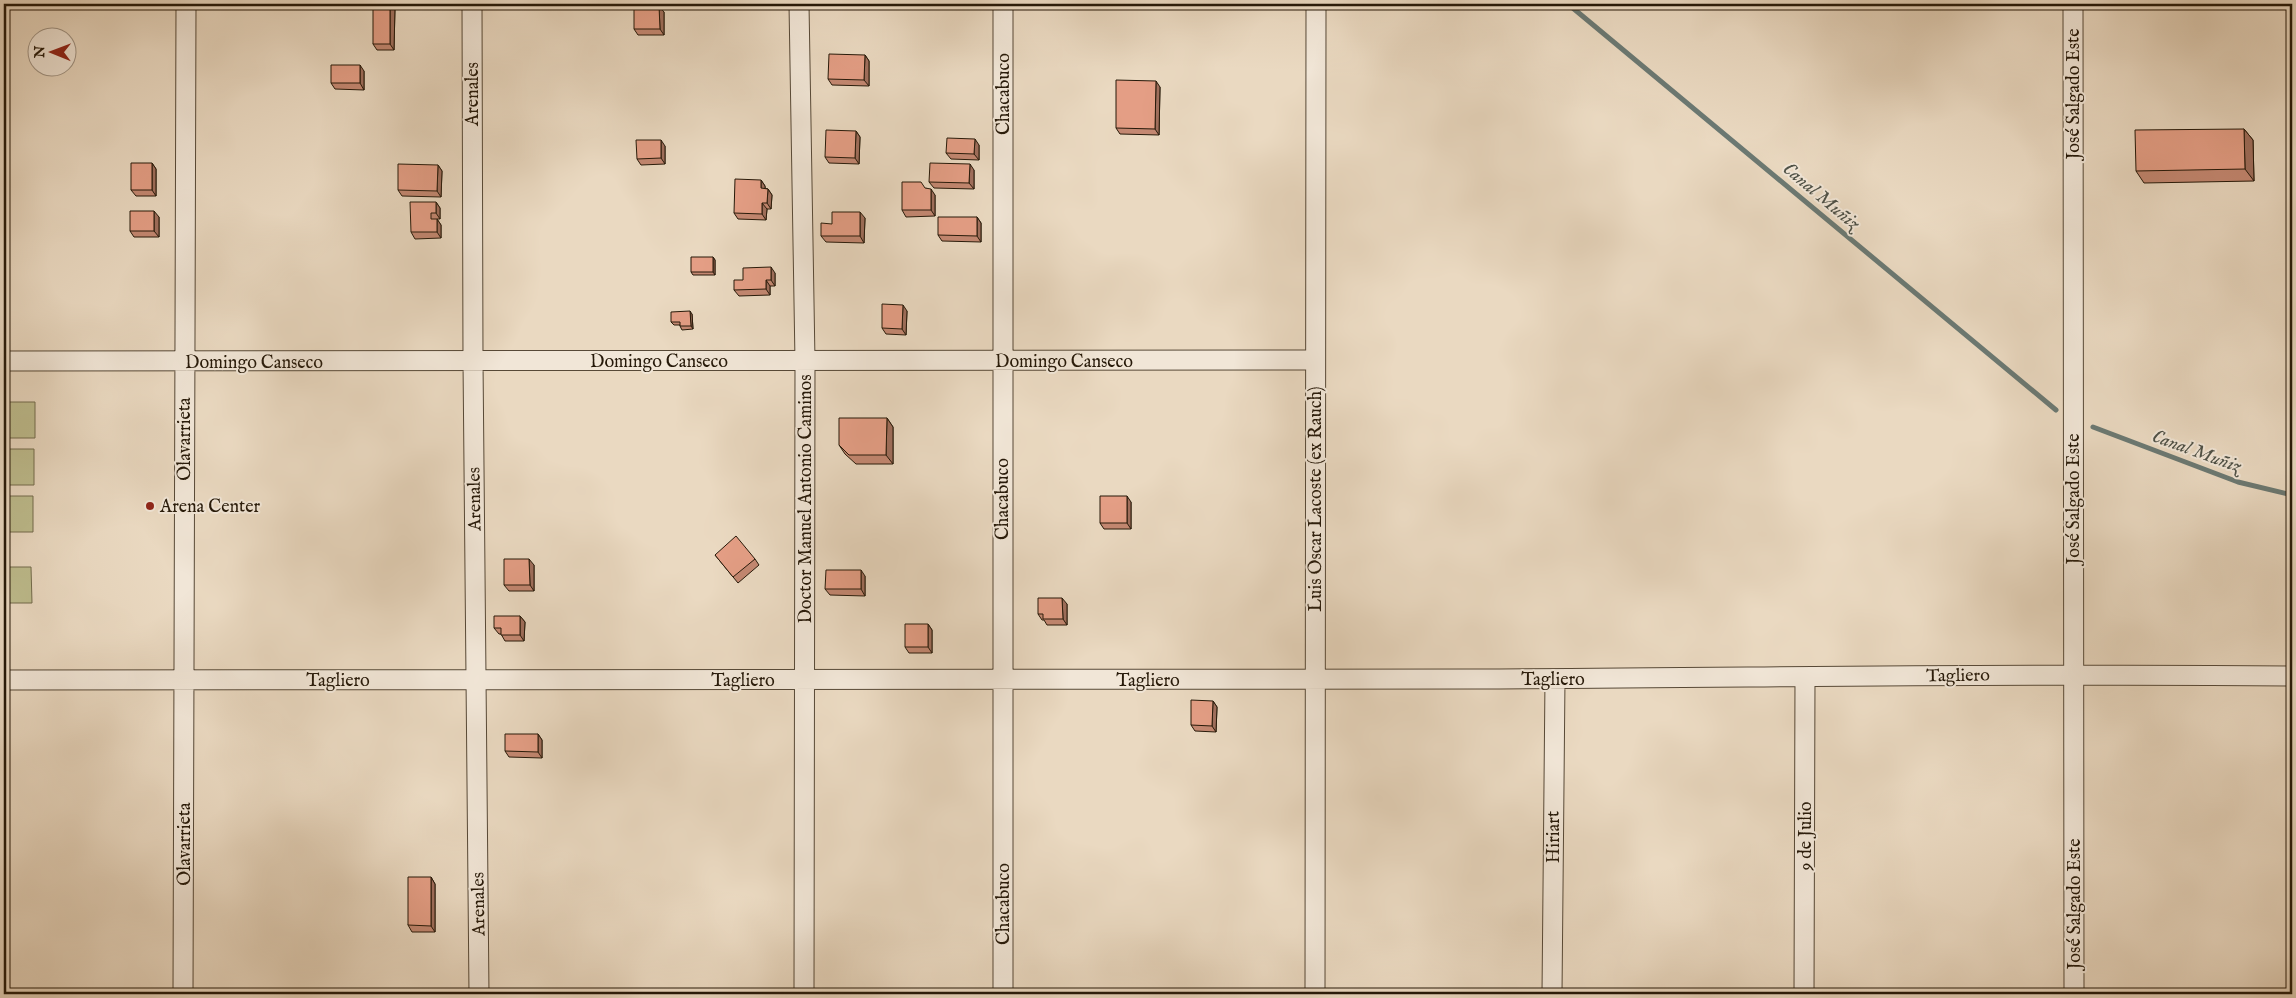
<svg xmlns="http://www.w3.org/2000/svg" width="2296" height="998" font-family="'IM FELL English',serif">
	<rect width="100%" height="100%" fill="#ead9c1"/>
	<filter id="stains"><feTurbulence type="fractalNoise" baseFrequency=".004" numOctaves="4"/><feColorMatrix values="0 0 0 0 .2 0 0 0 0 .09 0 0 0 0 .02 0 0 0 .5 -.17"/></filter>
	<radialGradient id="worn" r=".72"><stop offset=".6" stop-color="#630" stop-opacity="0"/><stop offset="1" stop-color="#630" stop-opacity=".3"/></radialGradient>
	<!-- green -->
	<path fill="#bebd8e" stroke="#726b4c" d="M4,402H35V438H4Z
		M4,449H34V485H4Z
		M4,496H33V532H4Z
		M4,567H31L32,603H4Z"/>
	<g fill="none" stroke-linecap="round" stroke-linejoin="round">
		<!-- stream -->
		<path stroke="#6b7973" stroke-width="5" d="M1568,4L2056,410
			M2093,427L2238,482L2292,495"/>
		<!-- minor casing -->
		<g stroke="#574937" stroke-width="21">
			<path id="minor" d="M472,4L473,361L479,994
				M799,4L805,361L804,994
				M2073,4L2074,994
				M4,361L1315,360
				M4,680C494,682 985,682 1476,679C1748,678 2020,673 2292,676
				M183,994L186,4
				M1003,994V4
				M1315,994L1316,4
				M1552,994L1555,679
				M1804,994L1805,678"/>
		</g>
		<!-- minor -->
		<use href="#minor" stroke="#f1e6d7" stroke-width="19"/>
	</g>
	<!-- wall -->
	<path fill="#c48872" stroke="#261909" d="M395,7L394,50H377L373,44Z
		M664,12V35H638L634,29Z
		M865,55L869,61V86L832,85L828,79Z
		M364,71V90L335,89L331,83Z
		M1160,87L1159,135L1120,134L1116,128Z
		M2244,129L2253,140L2254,181L2144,183L2136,171Z
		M856,131L860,137L859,164L829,163L825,157Z
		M979,145V160L951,159L946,153Z
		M665,146V164L641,165L637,159Z
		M152,163L156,169V196H136L131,190Z
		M438,165L442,171L441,197L402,196L398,190Z
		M974,170V189L934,188L929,182Z
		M761,180L765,186V188L768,189L772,195L771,209H767L766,220L738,219L734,213Z
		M926,188L935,195V216L906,217L902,210Z
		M436,202L440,208V219H437L441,225V238L415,239L411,232Z
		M159,217V237H134L130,231Z
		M977,217L981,223V242L942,241L938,235Z
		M865,218L864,243L826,242L821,236L832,224Z
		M713,257L715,260V275H693L691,272Z
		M775,273V286H770V295L739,296L734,290L743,280Z
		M907,311L906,335L886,334L882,328Z
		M692,314L693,329L682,330L680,326V325H674L671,322Z
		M887,418L893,427V464H856L845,454L839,445Z
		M1131,502V529H1104L1100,523Z
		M715,555L755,559L759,565L738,583Z
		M534,565V591H509L504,585Z
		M865,576V596L830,595L825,589Z
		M1067,604V625H1047L1044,620H1042L1038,614Z
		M520,616L525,622L524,641H505L501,634H499L494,628Z
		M928,624L932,630V653H909L905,647Z
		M1213,701L1217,707L1216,732L1195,731L1191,725Z
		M538,734L542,740V758L509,757L505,751Z
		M431,877L435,884V932H412L408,925Z"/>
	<!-- shaded-wall -->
	<path fill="#a06f5d" stroke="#261909" d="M390,4H393L395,7L394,50L390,44Z
		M659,6L664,12V35L660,29Z
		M865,55L869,61V86L864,80Z
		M360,65L364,71V90L360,83Z
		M1156,81L1160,87L1159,135L1155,129Z
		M2244,129L2253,140L2254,181L2245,169Z
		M856,131L860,137L859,164L855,158Z
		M975,139L979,145V160L974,154Z
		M661,140L665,146V164L661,158Z
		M152,163L156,169V196L152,190Z
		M970,164L974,170V189L969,183Z
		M438,165L442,171L441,197L437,191Z
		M761,180L765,186V194L761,188Z
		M768,189L772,195L771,209L767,203Z
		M931,189L935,195V216L931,210Z
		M436,202L440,208V219L436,213Z
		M762,203L767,209L766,220L762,214Z
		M154,211L159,217V237L154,231Z
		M860,212L865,218L864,243L860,236Z
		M977,217L981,223V242L977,236Z
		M437,219L441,225V238L437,232Z
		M713,257L715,260V275L713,272Z
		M771,267L775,273V286L771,280Z
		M766,280L770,286V295L766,289Z
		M903,305L907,311L906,335L902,329Z
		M690,311L692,314L693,329L691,326Z
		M887,418L893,427V464L886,455Z
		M1127,496L1131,502V529L1127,523Z
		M529,559L534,565V591L530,585Z
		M861,570L865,576V596L861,589Z
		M1062,598L1067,604V625L1063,619Z
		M520,616L525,622L524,641L520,635Z
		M928,624L932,630V653L928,647Z
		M1213,701L1217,707L1216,732L1212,726Z
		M538,734L542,740V758L538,752Z
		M431,877L435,884V932L431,926Z"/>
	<!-- building -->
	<path fill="#e49e85" stroke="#261909" d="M373,4H390V44H373Z
		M659,6L660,29H634V7Z
		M829,54L865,55L864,80L828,79Z
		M331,65H360V83H331Z
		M1116,80L1156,81L1155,129L1116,128Z
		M2244,129L2245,169L2136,171L2135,130Z
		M826,130L856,131L855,158L825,157Z
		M947,138L975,139L974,154L946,153Z
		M636,140H661V158L637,159Z
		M131,163H152V190H131Z
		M930,163L970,164L969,183L929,182Z
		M398,164L438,165L437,191L398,190Z
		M735,179L761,180V188L768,189L767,203H762V214L734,213Z
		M902,182H921L925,188L931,189V210H902Z
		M410,202H436V213H431V219H437V232H411Z
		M130,211H154V231H130Z
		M832,212H860V236H821V223L832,224Z
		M938,217H977V236L938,235Z
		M691,257H713V272H691Z
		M771,267V280H766V289L734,290V280H743V268Z
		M882,304L903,305L902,329L882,328Z
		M690,311L691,326H680V322H671V312Z
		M839,418H887L886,455H849L839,445Z
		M1100,496H1127V523H1100Z
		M736,536L755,559L733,577L715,555Z
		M504,559H529L530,585H504Z
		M826,570H861V589H825Z
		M1038,598H1062L1063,619H1043V614H1038Z
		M494,616H520V635H501V628H494Z
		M905,624H928V647H905Z
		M1191,700L1213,701L1212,726L1191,725Z
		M505,734H538V752L505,751Z
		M408,877H431V926L408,925Z"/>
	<!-- markers -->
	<circle fill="#8f2418" stroke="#f1e6d7" stroke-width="2" cx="150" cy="506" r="5"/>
	<g text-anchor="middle" stroke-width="4" stroke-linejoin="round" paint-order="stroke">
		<!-- street labels -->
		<g font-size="18" fill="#261909" stroke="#f1e6d7">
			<text transform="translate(472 94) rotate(-90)" y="6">Arenales</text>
			<text transform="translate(1003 94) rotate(-90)" y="6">Chacabuco</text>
			<text transform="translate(2073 94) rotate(-90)" y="6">José Salgado Este</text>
			<text x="659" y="367">Domingo Canseco</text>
			<text x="1064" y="367">Domingo Canseco</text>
			<text x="254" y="368">Domingo Canseco</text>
			<text transform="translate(184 439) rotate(-90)" y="6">Olavarrieta</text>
			<text transform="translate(474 499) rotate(-91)" y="6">Arenales</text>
			<text transform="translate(805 499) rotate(-90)" y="6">Doctor Manuel Antonio Caminos</text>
			<text transform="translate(1002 499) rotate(-90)" y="6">Chacabuco</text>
			<text transform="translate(1315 499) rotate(-90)" y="6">Luis Oscar Lacoste (ex Rauch)</text>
			<text transform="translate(2073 499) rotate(-90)" y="6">José Salgado Este</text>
			<text transform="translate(1958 675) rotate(-1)" y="6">Tagliero</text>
			<text x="1553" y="685">Tagliero</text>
			<text x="338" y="686">Tagliero</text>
			<text x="743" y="686">Tagliero</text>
			<text x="1148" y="686">Tagliero</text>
			<text transform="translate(1805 836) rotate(-90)" y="6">9 de Julio</text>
			<text transform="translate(1553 837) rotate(-90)" y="6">Hiriart</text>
			<text transform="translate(184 844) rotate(-90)" y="6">Olavarrieta</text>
			<text transform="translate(478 904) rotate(-91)" y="6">Arenales</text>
			<text transform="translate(1003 904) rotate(-90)" y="6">Chacabuco</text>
			<text transform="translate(2074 904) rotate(-90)" y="6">José Salgado Este</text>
		</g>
		<!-- poi labels -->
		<g font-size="18" fill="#261909" stroke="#f1e6d7" text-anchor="start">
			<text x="160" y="512">Arena Center</text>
		</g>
		<!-- water labels -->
		<g font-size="19" font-style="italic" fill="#4e5147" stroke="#f1e6d7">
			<text transform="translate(1822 195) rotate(40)" y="7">Canal Muñiz</text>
			<text transform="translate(2197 450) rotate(20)" y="7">Canal Muñiz</text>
		</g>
	</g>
	<!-- margin -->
	<rect width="2296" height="998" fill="none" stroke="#ead9c1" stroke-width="20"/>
	<rect x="5" y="5" width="2286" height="988" fill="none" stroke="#261909" stroke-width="2.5"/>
	<rect x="10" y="10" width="2276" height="978" fill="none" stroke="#261909"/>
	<!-- north arrow -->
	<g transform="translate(52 52) rotate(271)"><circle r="24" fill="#f1e6d7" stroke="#a09485"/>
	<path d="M0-4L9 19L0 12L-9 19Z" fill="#8f2418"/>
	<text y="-8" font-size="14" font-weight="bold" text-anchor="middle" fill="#261909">N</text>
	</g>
	<rect width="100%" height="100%" filter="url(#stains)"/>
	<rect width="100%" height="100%" fill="url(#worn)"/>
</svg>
